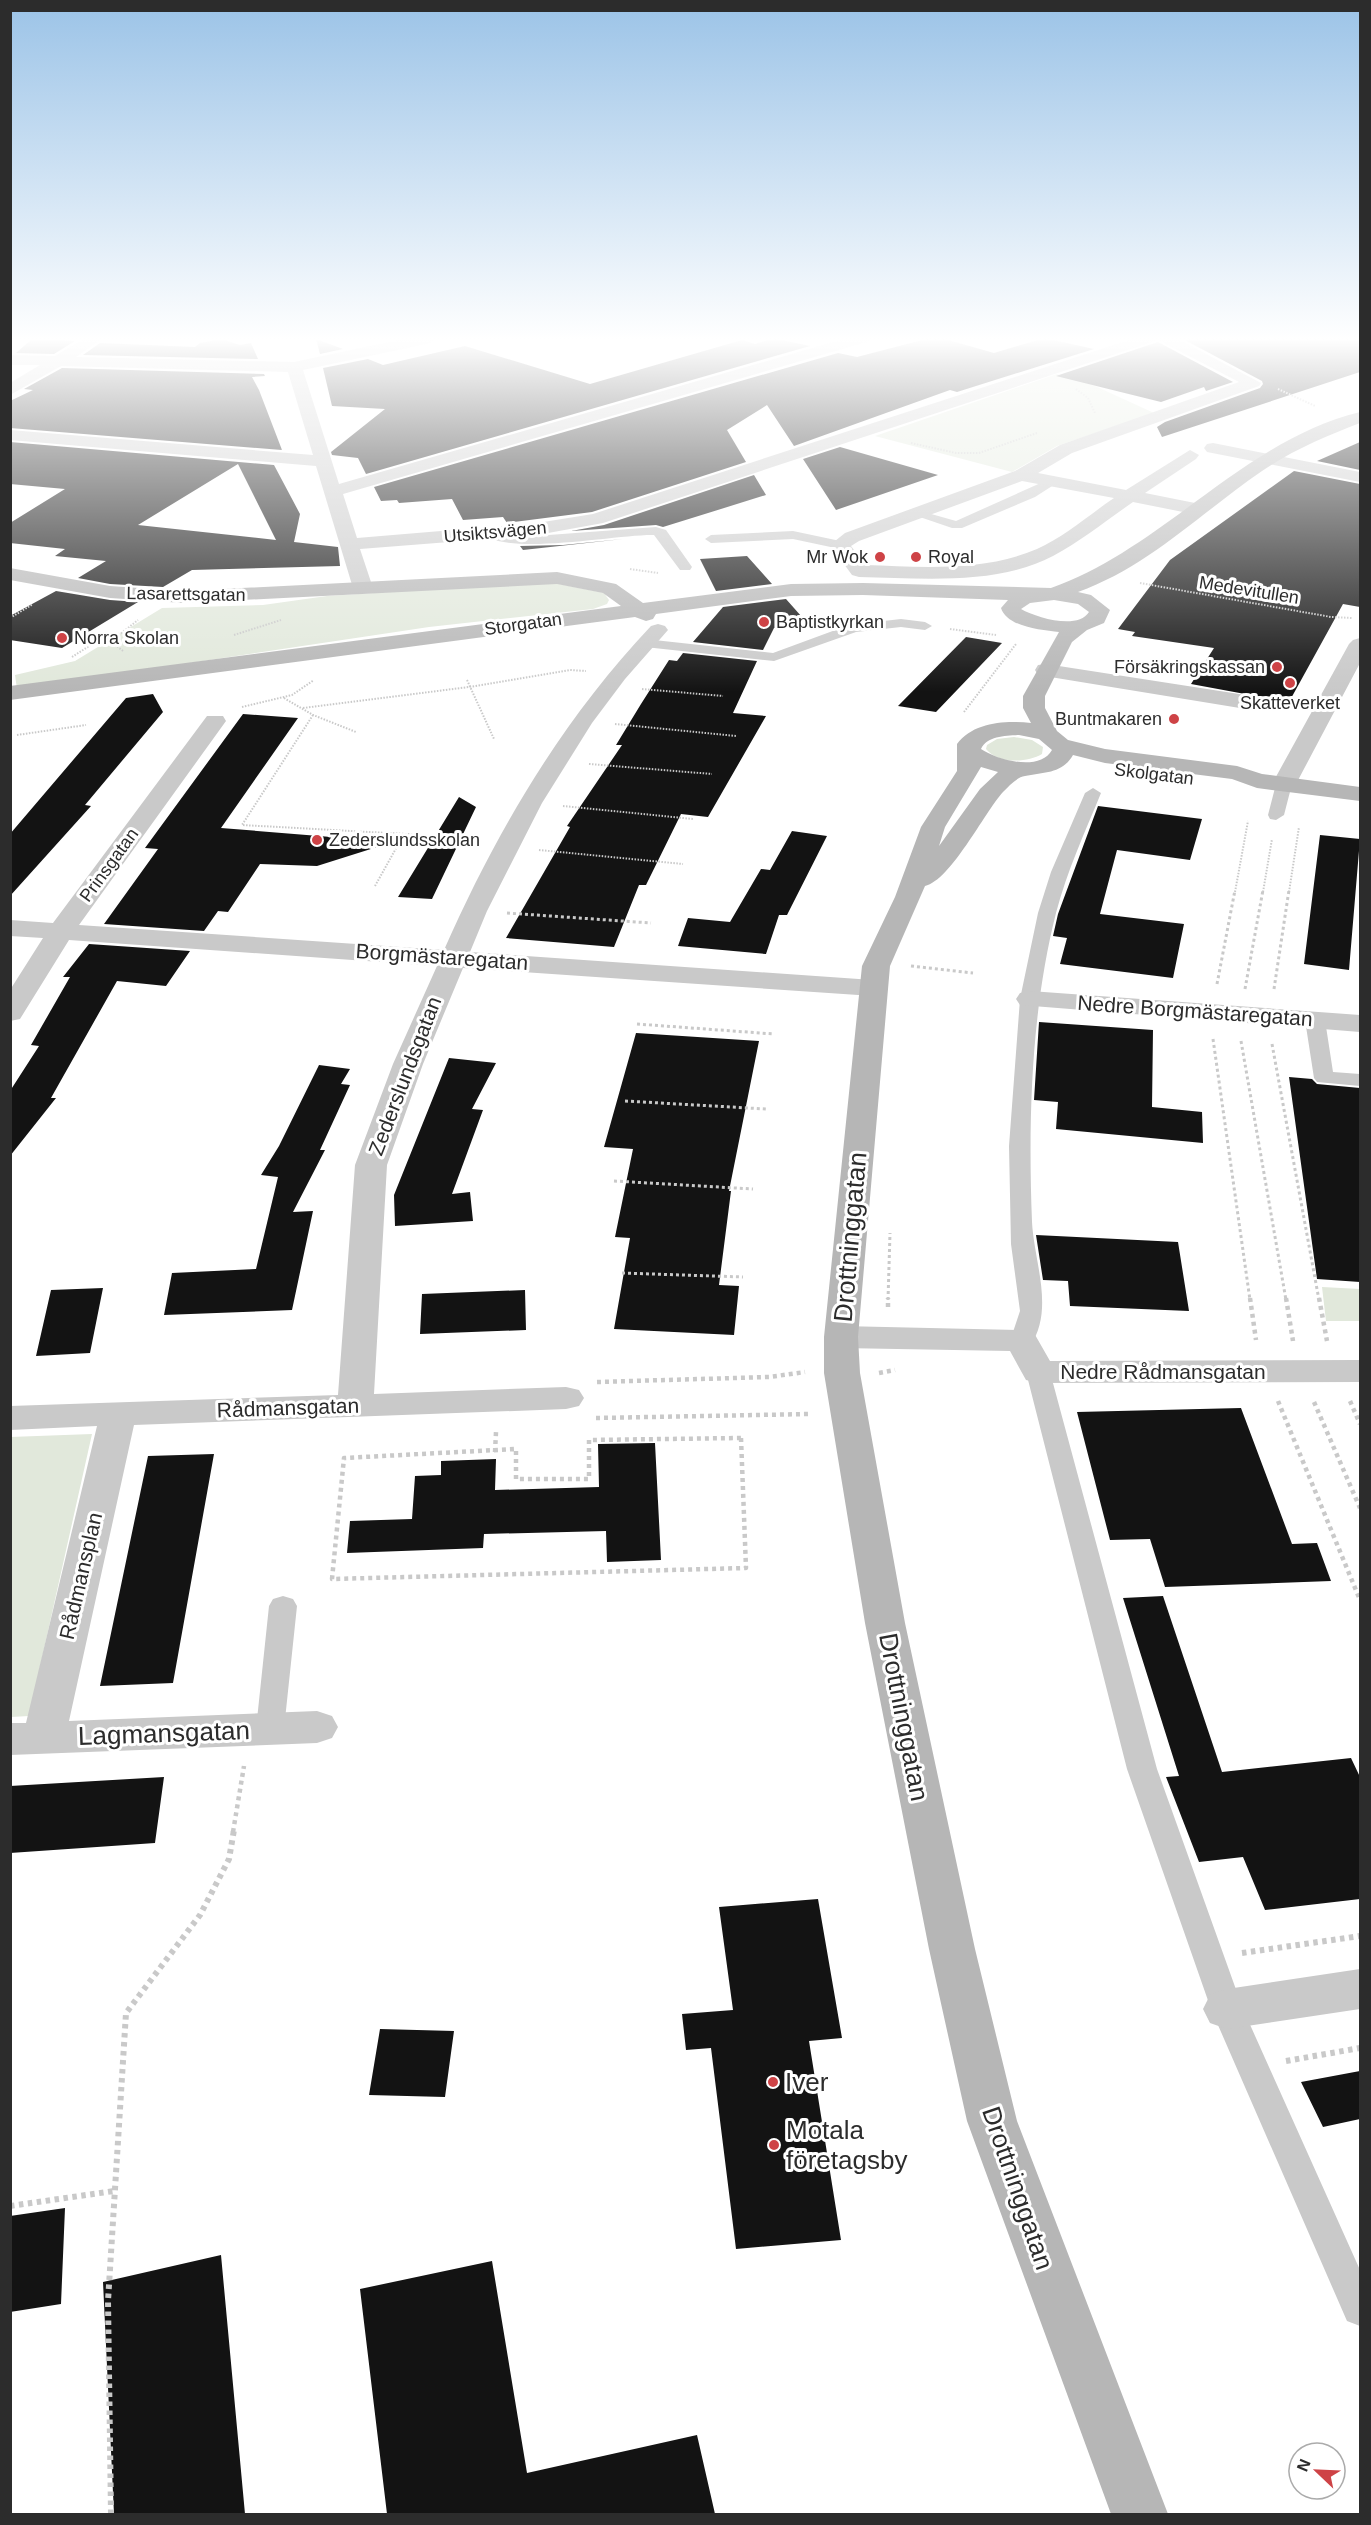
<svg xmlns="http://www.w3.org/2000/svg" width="1371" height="2525" font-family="Arial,sans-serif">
	<rect width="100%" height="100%" fill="#fff"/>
	<!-- green -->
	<path fill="#e1e8db" d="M1057,374L1095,386L1154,413L1057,446L1012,472L875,436Z
		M549,582L604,593L609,600L607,604L593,609L429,627L17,689L15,675L75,661L162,608L263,605L327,596Z
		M1014,737L1032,740L1043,747L1042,754C1027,763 998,764 986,749L987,745L997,739Z
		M1322,1287L1360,1289V1321H1326Z
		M92,1434L29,1716L11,1717L10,1437Z"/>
	<!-- building -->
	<path fill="#131313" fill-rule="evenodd" d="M773,338L810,346L366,474L358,458L332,455L331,452L385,409L332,406L323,368L368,359L383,365L465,346L590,384L742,340L755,344Z
		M930,338H941L994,353L1044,338L1094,349L957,392L950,390L794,446L767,405L727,430L746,462L592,512L507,523L503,517L463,520L452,499L399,503L397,500L381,501L374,487L838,353L857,357Z
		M1181,338H1360V372L1162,437L1157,427L1165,422L1260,388L1263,384L1262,381Z
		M32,339L75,341L54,354L16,353Z
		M221,339L240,345L251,343L258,359L83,355L100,343L195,347L200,343Z
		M316,339L343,349L320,354Z
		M1158,342L1233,382L1206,391L1204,387L1161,402L1056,376Z
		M62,368L264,374L265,376L252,377L259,390L282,450L10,428V401L33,390L24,389Z
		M10,442L274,465L300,514L294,542L338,547L340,566L192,570L163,587L110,584L78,578L106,561L55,556L65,549L10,543V523L65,489L10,484ZM238,464L276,540L138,525Z
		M1360,442V470L1317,461Z
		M840,447L938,475L836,510L803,459Z
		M1294,471L1360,484V607L1343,604L1289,702L1191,684L1214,648L1132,636L1135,632L1118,629L1170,560Z
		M754,475L766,495L663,527L656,525L571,531L604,525Z
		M623,539L523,550L520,546L563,545Z
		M747,556L772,584L716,591L700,559Z
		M56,591L110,600L138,602L62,648L10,640V616Z
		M786,599L809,625L774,628L763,650L693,642L723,607Z
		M966,637L1002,643L936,712L898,706Z
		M683,653L757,661L733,713L766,716L708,817L681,814L646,885H639L614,947L506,938L570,827L567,826L622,745H616L641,704L669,660L677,661Z
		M153,694L163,712L85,805L91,806L10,896V834L126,698Z
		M243,714L298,718L221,828L393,842L317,866L260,864L228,912L218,911L204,931L104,924L158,849L145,848Z
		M459,797L476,807L432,899L398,897Z
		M1098,806L1202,819L1190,860L1117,850L1100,914L1184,924L1173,978L1060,964L1067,938L1053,936L1058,914Z
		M792,831L827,836L787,915H779L766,954L678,946L688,918L730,922L761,869L770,870Z
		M1320,835L1360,839L1349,970L1304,964Z
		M89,944L190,951L166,986L117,981L51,1098H56L10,1156V1091L39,1046L31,1045L70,977H63Z
		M1039,1022L1153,1030L1152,1107L1202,1112L1203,1143L1056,1129L1058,1102L1034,1100Z
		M636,1033L759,1041L729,1191H731L719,1285L739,1286L734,1335L614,1329L630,1238L615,1237L633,1149L604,1147Z
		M449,1058L496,1063L472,1109L483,1110L452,1194L470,1192L473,1221L395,1226L394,1195Z
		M319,1065L350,1069L341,1084L350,1085L320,1150H325L293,1212L313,1211L292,1310L164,1315L172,1273L256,1269L278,1177L261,1175L279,1146Z
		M1289,1077L1312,1079L1317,1084L1360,1088V1282L1317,1279Z
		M1036,1235L1178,1242L1189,1311L1070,1306L1068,1281L1043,1280Z
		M103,1288L90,1353L36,1356L51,1290Z
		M525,1290L526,1330L420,1334L422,1294Z
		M1241,1408L1292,1544L1317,1543L1331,1581L1165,1587L1150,1539L1110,1540L1077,1412Z
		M655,1443L661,1560L607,1562L606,1531L484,1534L483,1548L347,1553L350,1521L412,1519L415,1476L441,1475V1461L496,1459L495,1490L599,1487L598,1444Z
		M214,1454L173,1683L100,1686L148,1456Z
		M1163,1596L1222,1772L1351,1758L1360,1777V1899L1265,1910L1243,1857L1199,1862L1166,1777L1179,1776L1123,1598Z
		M164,1777L155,1843L10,1853V1786Z
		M818,1899L842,2038L809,2041L841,2240L736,2249L711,2048L686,2050L682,2014L733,2010L719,1907Z
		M380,2029L454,2031L445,2097L369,2095Z
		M1360,2071V2119L1323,2127L1301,2082Z
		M65,2208L61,2304L10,2312V2216Z
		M221,2255L245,2514H114L103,2282Z
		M492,2261L527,2473L697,2435L715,2514H387L360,2289Z"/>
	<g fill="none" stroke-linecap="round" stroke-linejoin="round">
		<!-- path-far3 -->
		<path stroke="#c9c9c9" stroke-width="2" stroke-dasharray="1.5 1.5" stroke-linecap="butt" d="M1076,389L1088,398L1095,413
			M1278,389L1315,406
			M911,443L956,453H979L1037,433
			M630,569L658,573
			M1140,583L1331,617L1352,618
			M10,618L33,604
			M950,629L996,635
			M234,635L281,620
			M123,651L118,647L119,635L138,620
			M72,657L97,641L120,633
			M467,680L494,739
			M642,689L723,696
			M284,698L313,715L356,732
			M242,707L292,695L314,680
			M303,708L469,687L570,670L586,671
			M964,712L1016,644
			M313,715L242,825L479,838
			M615,724L736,736
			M17,735L86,725
			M589,764L712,774
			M563,806L693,819
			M539,850L683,864
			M375,886L404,834
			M1235,892L1248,821
			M1263,892L1272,839
			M1289,892L1299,827"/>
		<!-- path-far2 -->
		<path stroke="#c9c9c9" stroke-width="3" stroke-dasharray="3 3" stroke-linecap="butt" d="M507,913L651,923
			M911,966L973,973
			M1217,984L1235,890
			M1245,989L1263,890
			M1274,989L1289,890
			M637,1024L774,1034
			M1213,1039L1250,1300
			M1241,1041L1286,1300
			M1272,1044L1319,1300
			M625,1101L766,1109
			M614,1181L753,1189
			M622,1273L743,1277
			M888,1300L890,1233"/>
		<!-- path-far1 -->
		<path stroke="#c9c9c9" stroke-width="4.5" stroke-dasharray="4 4" stroke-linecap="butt" d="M1250,1298L1256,1340
			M1286,1298L1293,1341
			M1319,1298L1327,1341
			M888,1307V1298
			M879,1373L895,1370
			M597,1382L769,1377L805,1372
			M1278,1401L1360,1600
			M1350,1401L1360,1424
			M1314,1402L1360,1508
			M596,1418L810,1414
			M741,1438L746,1568L332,1579L344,1458L516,1449V1479H589V1440Z
			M495,1452L496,1432
			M233,1832L244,1766"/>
		<!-- path -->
		<path stroke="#c9c9c9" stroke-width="6" stroke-dasharray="4.5 4.5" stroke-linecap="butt" d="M1242,1953L1360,1936
			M1286,2061L1360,2048
			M10,2206L114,2191
			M111,2514L108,2301L126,2013L200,1915L229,1859L234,1830"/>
		<!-- lane -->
		<path fill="#c9c9c9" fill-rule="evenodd" d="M1054,477L1060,481L1035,497L962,528H952L911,514L917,510L956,521Z
			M656,527L666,530L692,567L690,570H680L654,535C618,534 505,557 482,533L488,529L522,537Z
			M793,531L845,542L847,545L840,549L793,539L711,543L705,539L711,535Z
			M901,619L925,622L932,626L925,630L901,627L856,632L774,661L645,647L638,643L645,639L773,653L849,625Z
			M1284,779L1292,784L1284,815L1276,820L1270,819L1268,815L1276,784Z
			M1093,788L1101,793C1085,832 1067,871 1056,913C1031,1012 1028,1119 1032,1222C1034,1262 1055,1310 1030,1346L1022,1348L1014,1346L1010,1341L1020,1311L1011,1244L1009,1146L1020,999L1038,913L1051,872L1085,793Z
			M1315,1014L1325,1020L1333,1072L1360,1074V1086L1317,1082L1314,1078L1305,1020Z
			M1038,1365L1046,1367L1050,1372L1157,1769L1243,2009L1360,2270V2326L1347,2321L1211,2009L1127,1769L1026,1372L1030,1367Z
			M283,1596L293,1599L297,1606L284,1729L280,1737L270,1740L260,1737L256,1729L269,1606L273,1599Z"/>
		<!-- street -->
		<path fill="#c9c9c9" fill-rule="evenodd" d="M85,338H103L76,357L294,362L408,338H438L431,343L303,370L339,484L847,338H872L870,341L343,494L357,538L537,523L593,514L1135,338H1176L1261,383L1259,386L1072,453L1038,473L1126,490L1190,450L1199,455L1196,459L1145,493L1205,505L1207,509L1205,513L1198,515L1133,502C1107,520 1081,541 1053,556C996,586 921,578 859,577L852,575L830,545L845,533L1015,471L1060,445L1239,382L1158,340L603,523L537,535L360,549L373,588L370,592H356L353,588L316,466L10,440V430L313,455L288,372L61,366L10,395V383L40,365H10V355L55,356ZM1022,481L1114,498C1089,515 1064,537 1037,549C983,572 922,567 865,565L851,546L859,541Z
			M1213,443L1360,472V482L1207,452L1204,448L1207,444Z
			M658,624L665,626L668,630L625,679L592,723L542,803L487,911L470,952L873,980L883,982L887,988L883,994L873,996L463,968L423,1064L387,1165L374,1394L566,1387L579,1390L584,1398L579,1406L566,1409L134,1425L69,1721L317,1711L332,1716L338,1727L332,1738L317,1743L10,1755V1723H26L97,1426L10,1430V1406L338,1395L355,1165L393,1064L437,966L69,940L20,1019L10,1021V990L43,938L10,936V920L53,923L207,716H223L226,721L79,925L444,950C496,832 562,720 651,626Z
			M1360,638V663L1296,784L1292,789H1276L1272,784L1349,644L1353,640Z
			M1046,664L1252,696L1260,698L1263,703L1260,708L1252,710L1038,675L1035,670L1038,665Z
			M1030,991L1360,1015V1032L1020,1005L1016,999L1020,993Z
			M841,1326L1022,1330L1034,1333L1050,1361L1360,1360V1382L1038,1383L1026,1380L1010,1351L841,1348L829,1344L824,1337L829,1330Z
			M1360,1969V2009L1227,2029L1210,2023L1203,2009L1210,1995L1227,1989Z"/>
		<!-- secondary -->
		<path fill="#b6b6b6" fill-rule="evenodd" d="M1360,412V423C1326,436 1293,450 1262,471C1202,512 1148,567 1078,592L1091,595L1110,610L1104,623L1087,630L1072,642L1045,696V708L1057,731L1068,740L1105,749L1237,766L1262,774L1360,787V801L1257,788L1232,779L1105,763L1073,755C1062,774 1044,772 1025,776C1017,777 1009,786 1003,792C984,813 951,880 925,886L890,966L858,1337L860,1373L905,1623L975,1949L1017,2121L1168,2514H1111L967,2121L929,1949L865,1623L824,1373V1337L862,966L895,897L921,827L957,771V744C973,722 1006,720 1031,723L1023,708V696L1059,632C1041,630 1007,627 1001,608L1008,600L863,595L791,596L656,614L653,619L646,621L635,617L10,700V686L621,606L603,593L557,584L183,603L110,598L10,580V568L110,586L183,591L557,572L616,584L643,603L791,584L863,583L1051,588C1164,548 1242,441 1360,412ZM1054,600L1078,604L1089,612C1078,630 1037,618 1021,609L1030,603ZM1019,735L1039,739L1052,750C1040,772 997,760 981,749C987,736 1005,736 1019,735ZM981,767L998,772L980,789L939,846L945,827Z"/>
	</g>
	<!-- sky -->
	<linearGradient id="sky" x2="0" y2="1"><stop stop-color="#9bc3e7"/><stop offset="0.49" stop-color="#fff"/><stop offset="1" stop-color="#fff" stop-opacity="0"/></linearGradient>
	<rect width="1371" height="692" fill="url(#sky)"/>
	<!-- markers -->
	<g fill="#ce4346" stroke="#fff" stroke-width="2">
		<circle cx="880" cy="557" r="6"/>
		<circle cx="916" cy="557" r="6"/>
		<circle cx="764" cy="622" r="6"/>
		<circle cx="62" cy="638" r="6"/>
		<circle cx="1277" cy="667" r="6"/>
		<circle cx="1290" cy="683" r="6"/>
		<circle cx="1174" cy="719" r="6"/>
		<circle cx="317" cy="840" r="6"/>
		<circle cx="773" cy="2082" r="6"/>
		<circle cx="774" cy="2145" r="6"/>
	</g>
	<g text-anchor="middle" stroke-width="6" stroke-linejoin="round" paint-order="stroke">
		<!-- far-street labels -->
		<g font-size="18" fill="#2c2c2c" stroke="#fff">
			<text transform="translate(495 532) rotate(-5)" y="6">Utsiktsvägen</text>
			<text transform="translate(1249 590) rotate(9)" y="6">Medevitullen</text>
			<text transform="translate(186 594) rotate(1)" y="6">Lasarettsgatan</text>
			<text transform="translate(523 624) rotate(-8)" y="6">Storgatan</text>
			<text transform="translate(1154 774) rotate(7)" y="6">Skolgatan</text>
			<text transform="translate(109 865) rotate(-54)" y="6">Prinsgatan</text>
		</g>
		<!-- far-poi labels -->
		<g font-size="18" fill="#2c2c2c" stroke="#fff" text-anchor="start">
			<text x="868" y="563" text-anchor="end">Mr Wok</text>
			<text x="928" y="563">Royal</text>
			<text x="776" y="628">Baptistkyrkan</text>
			<text x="74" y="644">Norra Skolan</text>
			<text x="1265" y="673" text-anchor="end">Försäkringskassan</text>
			<text x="1290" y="709" text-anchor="middle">Skatteverket</text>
			<text x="1162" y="725" text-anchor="end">Buntmakaren</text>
			<text x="329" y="846">Zederslundsskolan</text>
		</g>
		<!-- street labels -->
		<g font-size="21" fill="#2c2c2c" stroke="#fff">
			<text transform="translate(442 957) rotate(4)" y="7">Borgmästaregatan</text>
			<text transform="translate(1195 1011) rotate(4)" y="7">Nedre Borgmästaregatan</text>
			<text transform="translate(405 1076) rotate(-69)" y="7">Zederslundsgatan</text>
			<text x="1163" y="1379">Nedre Rådmansgatan</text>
			<text transform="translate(288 1408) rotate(-2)" y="7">Rådmansgatan</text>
			<text transform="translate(81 1576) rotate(-77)" y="7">Rådmansplan</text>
		</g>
		<!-- near-street labels -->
		<g font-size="26" fill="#2c2c2c" stroke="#fff">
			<text transform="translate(850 1237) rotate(-85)" y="9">Drottninggatan</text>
			<text transform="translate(904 1717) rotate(79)" y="9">Drottninggatan</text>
			<text transform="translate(164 1733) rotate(-2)" y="9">Lagmansgatan</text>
			<text transform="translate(1018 2188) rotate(71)" y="9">Drottninggatan</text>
		</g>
		<!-- near-poi labels -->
		<g font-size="26" fill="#2c2c2c" stroke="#fff" text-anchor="start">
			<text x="785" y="2091">Iver</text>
			<text x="786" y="2139">Motala<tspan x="786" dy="30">företagsby</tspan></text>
		</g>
	</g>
	<!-- border -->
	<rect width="1371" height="2525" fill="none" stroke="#2c2c2c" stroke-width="24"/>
	<!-- north arrow -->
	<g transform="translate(1317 2471) rotate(293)"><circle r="28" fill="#ffffff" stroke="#ababab" stroke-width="1.5"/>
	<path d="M0-4.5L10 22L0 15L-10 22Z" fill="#ce4346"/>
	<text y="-9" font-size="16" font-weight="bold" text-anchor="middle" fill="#2c2c2c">N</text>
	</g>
</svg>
